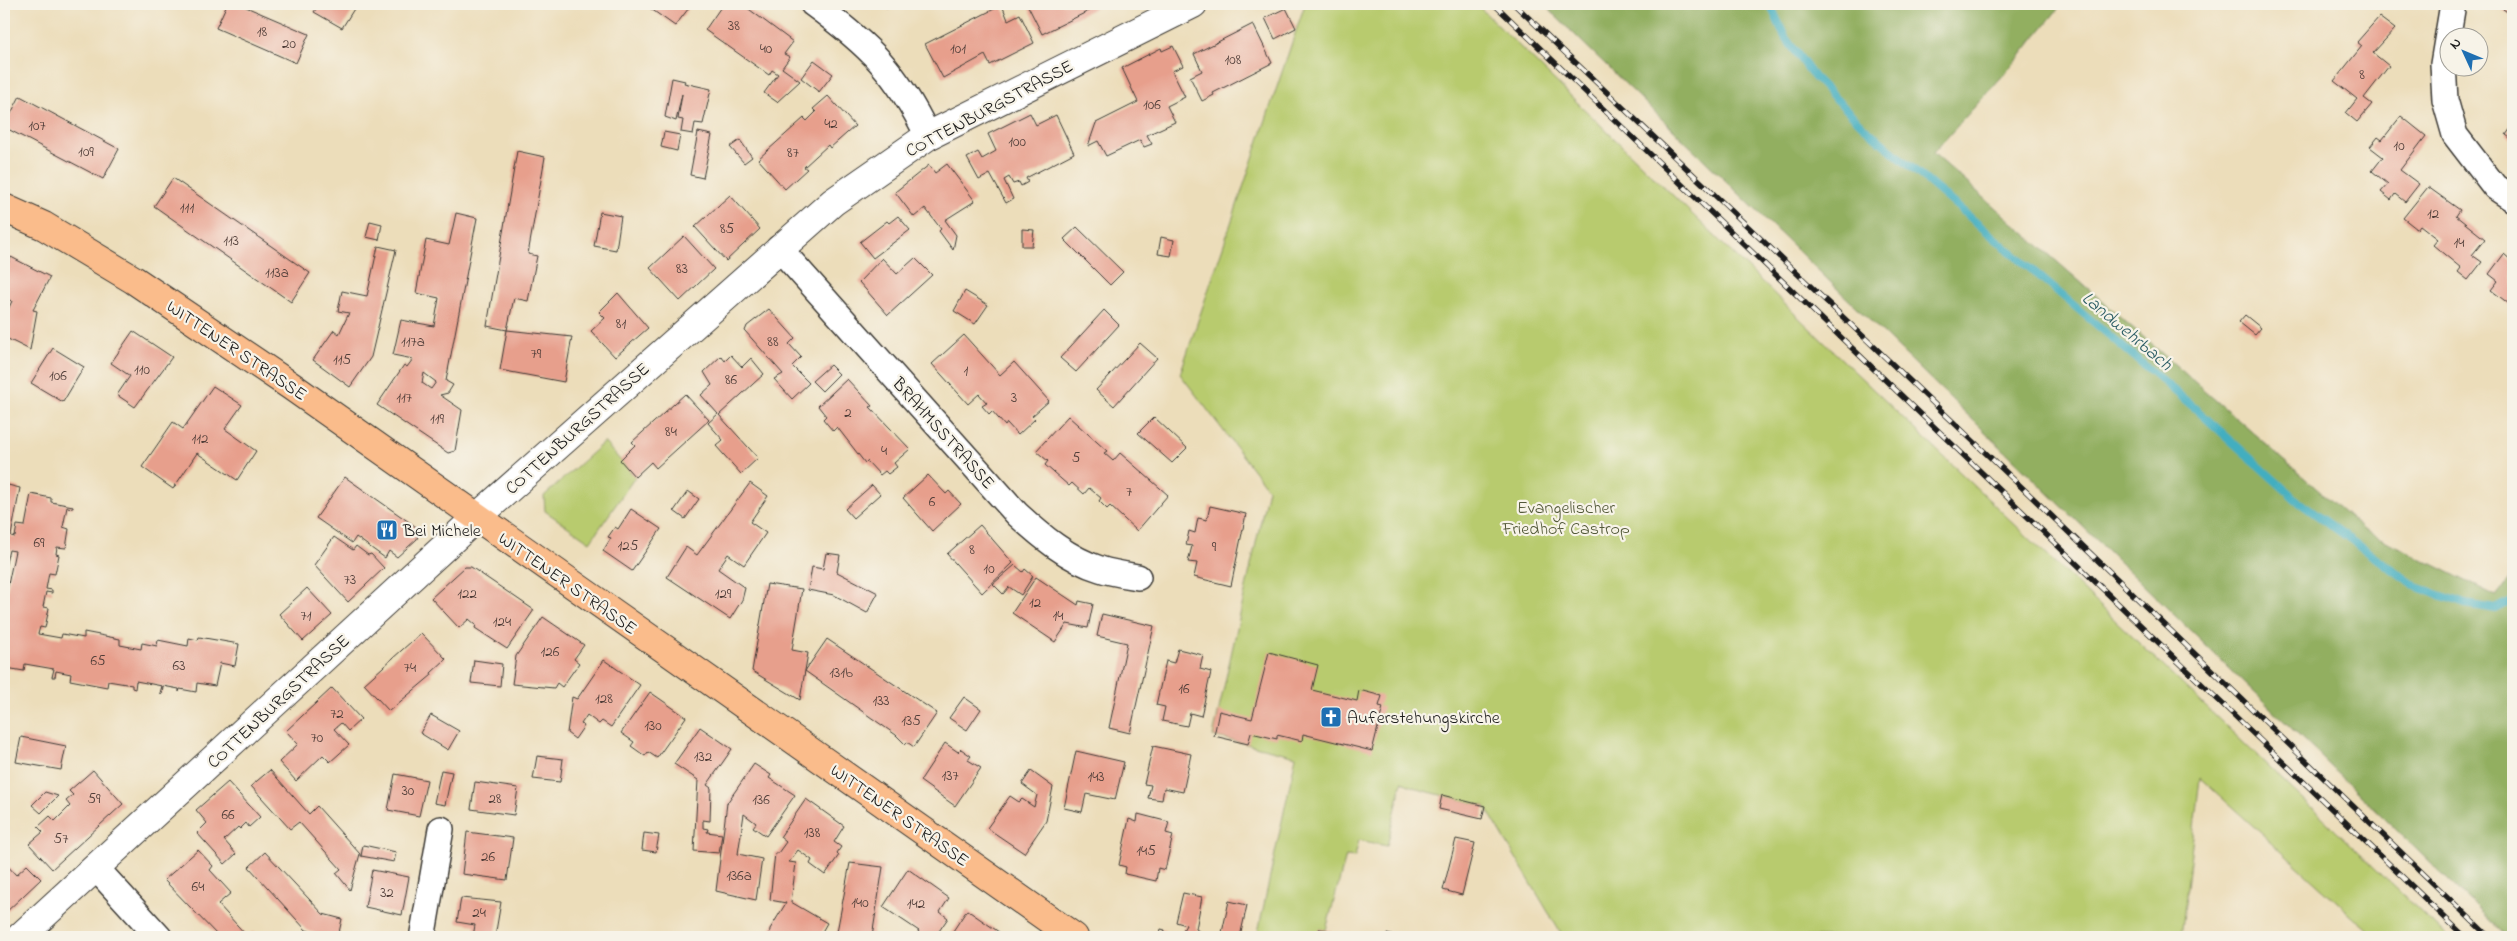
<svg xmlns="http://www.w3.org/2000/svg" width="2517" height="941" font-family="'Indie Flower',sans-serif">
	<rect width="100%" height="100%" fill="#f7f3e8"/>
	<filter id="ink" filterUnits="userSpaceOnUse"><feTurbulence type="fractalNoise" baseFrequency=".02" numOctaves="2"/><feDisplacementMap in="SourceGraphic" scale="10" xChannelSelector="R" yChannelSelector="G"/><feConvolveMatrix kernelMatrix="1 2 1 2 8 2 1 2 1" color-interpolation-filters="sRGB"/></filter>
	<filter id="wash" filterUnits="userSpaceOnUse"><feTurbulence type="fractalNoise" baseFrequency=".0096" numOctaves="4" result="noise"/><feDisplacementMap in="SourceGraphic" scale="20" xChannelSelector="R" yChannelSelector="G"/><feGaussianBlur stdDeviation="1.12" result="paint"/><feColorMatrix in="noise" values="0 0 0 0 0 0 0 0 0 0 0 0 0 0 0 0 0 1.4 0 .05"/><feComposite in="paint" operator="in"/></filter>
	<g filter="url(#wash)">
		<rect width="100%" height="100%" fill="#ecddba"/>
		<!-- green -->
		<path fill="#b8cb6e" stroke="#6a7445" d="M1305,4H1476L1832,350L2447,937H2376L2200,778L2181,937H1563L1485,806L1421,790L1402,782L1387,846L1359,840L1355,857L1346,856L1326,930L1320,929L1318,937H1257L1296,756L1213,736L1268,489L1180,374Z
			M604,442L635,477L590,542L545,511L544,496Z"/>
		<!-- forest -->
		<path fill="#92af61" stroke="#57663e" d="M1543,4H2062L2016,61L1933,153L2364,530L2496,596L2513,575V937H2507Z"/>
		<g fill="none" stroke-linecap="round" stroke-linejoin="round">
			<!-- stream -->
			<path stroke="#42aec0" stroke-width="8" d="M1770,4L1785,37L1814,77L1866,129L2197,410L2300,503L2417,587L2465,604L2496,609L2513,600"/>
		</g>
		<g id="blocks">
			<!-- building -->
			<path fill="#e79f8c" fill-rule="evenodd" d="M4,4H9L4,17Z
				M227,4H239L309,34L296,63L216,28Z
				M319,4H357L342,28L314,12Z
				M644,4H692L675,26Z
				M723,4H742L793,42L784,54L790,57L782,68L800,81L777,102L764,93L778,74L772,70L769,75L705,30Z
				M880,4H890L887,9Z
				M1027,4H1103L1042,34Z
				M2506,4H2513V16L2503,9Z
				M1002,5L1008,20L1020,14L1034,43L990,65L985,55L943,78L925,44Z
				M1286,8L1296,28L1275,39L1265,18Z
				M2379,17L2395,29L2373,53L2389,66L2364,98L2372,104L2357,122L2346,113L2357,99L2334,81L2362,46L2357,42Z
				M1253,24L1272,63L1213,93L1214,95L1202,101L1190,77L1202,71L1194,54Z
				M1173,46L1183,66L1172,71L1185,97L1167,106L1175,122L1147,135L1152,144L1144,147L1140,140L1106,156L1098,141L1088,146L1096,123L1138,102L1122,68L1161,48L1162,51Z
				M2513,57V69L2508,65Z
				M814,60L833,74L819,92L801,78Z
				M672,78L685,81L684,83L711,89L703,124L695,123L693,134L681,132L683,120L678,119L682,94L676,121L665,117Z
				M20,96L119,149L103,179L4,127Z
				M828,96L855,126L830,148L828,145L804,167L807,169L785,189L758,159L804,118L807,121L816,112L813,109Z
				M1030,113L1036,125L1056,115L1074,153L1026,178L1028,182L1021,186L1019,182L1013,184L1009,177L1004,180L1013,199L1006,203L990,174L979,180L967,158L978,152L982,159L996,151L988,134Z
				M2401,116L2426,136L2400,170L2419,184L2405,202L2395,194L2391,200L2381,192L2388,184L2372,171L2383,157L2370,147L2378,137L2382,140Z
				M2513,125V140L2506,135Z
				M664,132L680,135L677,151L661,147Z
				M698,132L712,135L703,178L690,175Z
				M740,140L752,157L744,163L730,147Z
				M517,151L545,157L528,254L537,256L528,301L514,298L507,330L487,326Z
				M947,164L975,201L945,220L956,235L953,250L939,231L941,229L925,208L914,217L895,192L929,165L935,173Z
				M173,178L310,273L291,302L154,206Z
				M2428,187L2460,210L2456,216L2485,239L2472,255L2482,262L2468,280L2458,272L2461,268L2433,245L2438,239L2420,225L2417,229L2403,218Z
				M730,195L760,229L726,261L695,227Z
				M600,212L621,216L616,250L594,246Z
				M456,213L477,218L446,381L453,385L448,393L440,395L462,410L455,451L448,453L377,405L404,365L407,367L413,359L393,355L401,320L434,326L439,298L416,293L426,240L449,245ZM424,373L436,382L431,389L422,383Z
				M898,216L910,230L873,258L860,242L887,221L889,223Z
				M370,221L382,224L379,240L366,237Z
				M1077,227L1123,272L1110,285L1064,239Z
				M1022,229L1034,230L1032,246H1022Z
				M684,236L714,269L680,301L650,268Z
				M1161,237L1174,240L1171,256L1158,254Z
				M378,246L396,250L371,357L350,387L313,360L334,330L339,334L349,313L338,311L342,291L367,296Z
				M2504,254L2513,262V307L2491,290L2498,281L2489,274Z
				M11,257L50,277L33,310L37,311L30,350L4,337V318L12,301L4,298V272Z
				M882,258L897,274L915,258L932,275L888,315L859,282Z
				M965,291L988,305L975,324L954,311Z
				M618,293L648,328L615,357L591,331L605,318L599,312Z
				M769,309L795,338L789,344L801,357L792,366L809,383L792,399L774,379L783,374L745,331L747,326Z
				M1104,310L1119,325L1076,372L1060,358Z
				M2245,315L2261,328L2255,335L2239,322Z
				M507,330L572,337L564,382L500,370Z
				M133,331L172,357L135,407L117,395L130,376L111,363Z
				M964,335L1000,375L1014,362L1049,401L1032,416L1035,419L1018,435L1007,423L1005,426L992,411L989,414L982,406L987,403L979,394L968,404L932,364Z
				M1140,343L1157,358L1114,406L1096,390Z
				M53,348L84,367L63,402L31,383Z
				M731,355L742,367L751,358L764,374L719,415L758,458L741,474L716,446L723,440L708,423L718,414L701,395L712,385L704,372L721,356L725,361Z
				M830,365L839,374L822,391L812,381Z
				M847,379L872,406L870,407L910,449L894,463L897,467L888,474L885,471L880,475L867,461L865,463L837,427L833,431L823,419L826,416L818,406Z
				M213,386L242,405L225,429L256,451L237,480L197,453L173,489L142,467L173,422L183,429Z
				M685,394L709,420L656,468L651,462L635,477L620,460L635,445L632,442Z
				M1068,416L1107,451L1104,453L1113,461L1120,453L1168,495L1137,531L1110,506L1107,509L1099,501L1101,498L1089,488L1084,494L1072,483L1069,486L1045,465L1048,461L1036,451Z
				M1154,417L1187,448L1172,463L1138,433Z
				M928,475L946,494L949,491L961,504L932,531L903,498Z
				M345,477L419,529L417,539L397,557L389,551L385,558L356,537L352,543L316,518Z
				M750,483L768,496L750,522L766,533L744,565L728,554L718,569L745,588L742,600L730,619L667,577L686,547L697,555Z
				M4,484L20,488L11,536L15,537L17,525L25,526L31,494L51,498V502L73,506V508L67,507L63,527L69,529L66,548L57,547L56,554L59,555L55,574L49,573L46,589L52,590V593L46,592L43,607L49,608L45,628L40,627L38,634L61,638L62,634L84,638V632L120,639V645L141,649L142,643L157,646L158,640L188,646L189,638L198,640L199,637L239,644L235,666L220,663L215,686L197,683L196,692L180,689L179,692V689L163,686L162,694L160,693L162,686L136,681L135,689L132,688V685L108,681L107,687L70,680L71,674L56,671L55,677H52L54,669L25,664L24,671L6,668L8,660H4V604L15,551L9,550L4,571Z
				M872,485L880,494L853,518L845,509Z
				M688,491L699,499L685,519L674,511Z
				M1210,506L1246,514L1231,586L1194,577L1197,563L1188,562L1192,546L1186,545L1189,531L1195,533L1198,518L1207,520Z
				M631,509L661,529L632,571L603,551L611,538L608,537L615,527L618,529Z
				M980,525L1013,563L982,593L947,554Z
				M334,537L353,550L356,546L368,555L371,554L384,568L348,602L314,565Z
				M826,553L840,555L837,572L878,593L867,613L834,595L808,590L812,567L823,569Z
				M1015,565L1023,572L1025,569L1033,576L1021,595L1009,587L1003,594L993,584Z
				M465,567H471L534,610L507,649L475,628L476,625L469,619L459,628L431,598Z
				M1036,577L1078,605L1079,601L1093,604L1088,628L1067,624L1055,642L1012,613Z
				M767,584L802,589L792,650L808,653L800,700L752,671Z
				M307,588L332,615L303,641L279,614Z
				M1102,614L1154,626L1130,733L1109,728L1127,643L1097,636Z
				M543,617L584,645L574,659L579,663L562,687L557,683L554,688L512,684L516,656Z
				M421,633L446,659L431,673L432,675L389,711L364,684Z
				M827,639L937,713L914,747L907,742L905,744L896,735L805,671Z
				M1178,649L1203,655L1200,669L1211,672L1201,716L1190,713L1187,726L1162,721L1165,707L1156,705L1166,661L1174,663Z
				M1269,652L1318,665L1312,690L1357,701L1359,690L1382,696L1379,706L1383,707L1372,751L1303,734L1302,741L1277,735V739L1251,733L1248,744L1214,736L1219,711L1252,719Z
				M474,660L502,664L500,686L471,683Z
				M604,660L640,685L611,727L602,721L599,724L587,715L581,724L584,726L575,739L567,733L572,697L577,699Z
				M332,688L361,719L348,731L341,723L334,729L349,745L330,762L323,755L296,781L279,762L298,744L286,731Z
				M650,692L686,717L657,758L648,752L645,756L631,746L634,742L621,733Z
				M964,697L981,709L967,730L949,718Z
				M431,715L459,731L448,750L420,733Z
				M700,727L732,749L707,785L711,788L710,821L703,820V828L708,829L707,832L722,834L719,853L694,851L698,780L674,764Z
				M21,737L66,746L61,770L16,762Z
				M945,743L958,752L961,749L971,756L968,760L981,768L955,806L920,781Z
				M1153,746L1191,754L1183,792L1164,788L1162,800L1148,798L1151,785L1144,784Z
				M1076,751L1124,762L1115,800L1086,794L1082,812L1064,808Z
				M537,756L563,759L560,782L533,779Z
				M754,764L771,775L769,778L795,795L766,836L753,827L756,823L744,814L738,854L762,859L756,900L716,891L727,803Z
				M93,770L123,804L52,869L29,844L43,832L38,827L50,816L55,821L70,806L66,801L73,795L69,791Z
				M270,770L309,814L317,806L360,854L350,890L336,873L341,869L299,822L290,829L251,786Z
				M441,770L452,772L445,805L434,803Z
				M1031,771L1053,787L1046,821L1024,853L987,828L1010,796L1019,802L1022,799L1034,807L1037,795L1022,784Z
				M395,774L427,780L419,816L388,810Z
				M228,782L260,817L249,827L246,823L240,829L238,827L224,840L236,854L225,864L197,833L207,823L196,810Z
				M475,782L518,788L514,815L471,809Z
				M45,792L58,796L41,813L32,805Z
				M1442,795L1485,806L1482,819L1439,809Z
				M806,799L844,826L834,842L841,847L837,853L839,855L825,875L810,864L812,860L798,850L789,862L796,863L791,902L827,923L819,937H769L770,929L786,903L770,900L775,853H778L786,842L780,837Z
				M1138,814L1169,822L1166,833L1173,835L1165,870L1158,868L1156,881L1125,874L1126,867L1119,865L1129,819L1137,822Z
				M467,832L513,838L507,880L462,874Z
				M644,833L659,835L656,852L642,850Z
				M1456,839L1475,843L1462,895L1443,890Z
				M363,845L396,852L394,862L361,856Z
				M198,850L213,866L210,870L231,893L218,904L247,936L253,932L258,937H219L164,880Z
				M265,852L323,914L342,919L338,937H327L306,930L249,867Z
				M5,863L16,875L27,865L41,879L4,914Z
				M850,863L883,867L872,937H836Z
				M908,869L949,898L940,912L948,918L935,937H920L916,935L919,931L883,907Z
				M372,870L409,877L402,915L365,907Z
				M1183,893L1202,897L1196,929L1207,937H1179L1186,925L1176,922Z
				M461,898L501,902L495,937H473L475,925L457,922Z
				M1229,901L1247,905L1240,937H1221Z
				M967,910L996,930L1006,937H949Z
				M1161,929L1165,930L1164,937H1159Z
				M1319,929L1332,931L1331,937H1318Z
				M1387,934L1398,937H1386Z"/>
		</g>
	</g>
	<g filter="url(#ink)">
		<use href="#blocks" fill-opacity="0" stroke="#3b3934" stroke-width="1"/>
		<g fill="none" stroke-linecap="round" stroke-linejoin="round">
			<!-- minor casing -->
			<g stroke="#3b3934" stroke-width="28">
				<path id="minor" d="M813,4C869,45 897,72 928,136
					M2453,4L2443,64L2445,100L2455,135L2495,187L2513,199
					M779,248L1017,514C1041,536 1068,559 1100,569C1112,573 1126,575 1138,577
					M96,868L159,937
					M425,937L423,933L441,829"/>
			</g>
			<!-- tertiary casing -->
			<g stroke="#3b3934" stroke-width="30">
				<path id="tertiary" d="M20,937L476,518L833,202L928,136L1193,4"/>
			</g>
			<!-- primary casing -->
			<g stroke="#3b3934" stroke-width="30">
				<path id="primary" d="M4,208L44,226L134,280L291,386L1074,937"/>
			</g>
			<!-- minor -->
			<use href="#minor" stroke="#fff" stroke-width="25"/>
			<!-- tertiary -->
			<use href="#tertiary" stroke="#fff" stroke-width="28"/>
			<!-- primary -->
			<use href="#primary" stroke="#fabc8b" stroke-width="28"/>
			<!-- rail casing -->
			<g stroke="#1c1c1c" stroke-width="5.5">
				<path id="rail" d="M1494,4L2465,937
					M1514,4L2033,498L2489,937"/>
			</g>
			<!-- rail -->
			<use href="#rail" stroke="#f7f3e8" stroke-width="4" stroke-dasharray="11" stroke-linecap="butt"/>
		</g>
	</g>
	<!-- icons -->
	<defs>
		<g id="restaurant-square" transform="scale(1.125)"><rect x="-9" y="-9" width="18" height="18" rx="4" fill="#1f6fb2" stroke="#f7f3e8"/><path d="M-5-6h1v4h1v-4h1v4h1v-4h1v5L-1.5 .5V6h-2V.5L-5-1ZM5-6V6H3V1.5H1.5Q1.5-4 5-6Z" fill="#fff"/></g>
		<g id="church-square" transform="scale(1.125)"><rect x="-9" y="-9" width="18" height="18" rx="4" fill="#1f6fb2" stroke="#f7f3e8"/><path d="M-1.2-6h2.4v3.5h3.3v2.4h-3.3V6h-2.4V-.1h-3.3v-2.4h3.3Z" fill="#fff"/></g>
	</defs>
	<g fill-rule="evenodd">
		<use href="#restaurant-square" x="387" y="530"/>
		<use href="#church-square" x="1331" y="717"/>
	</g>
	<g text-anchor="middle" stroke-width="4.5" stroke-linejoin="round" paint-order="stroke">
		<!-- number labels -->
		<g font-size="15" fill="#4f3d38">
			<text x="734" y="30">38</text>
			<text x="262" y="36">18</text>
			<text x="289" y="48">20</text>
			<text x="766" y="53">40</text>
			<text x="958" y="53">101</text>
			<text x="1233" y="64">108</text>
			<text x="2362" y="79">8</text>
			<text x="1152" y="109">106</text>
			<text x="831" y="128">42</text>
			<text x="37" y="130">107</text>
			<text x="1017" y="146">100</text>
			<text x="2399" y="150">10</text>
			<text x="86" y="156">109</text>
			<text x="793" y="157">87</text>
			<text x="187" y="212">111</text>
			<text x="2433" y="218">12</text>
			<text x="727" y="233">85</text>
			<text x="231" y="245">113</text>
			<text x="2459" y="247">14</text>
			<text x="682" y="273">83</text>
			<text x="277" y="277">113a</text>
			<text x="621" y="328">81</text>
			<text x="413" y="346">117a</text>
			<text x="773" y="346">88</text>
			<text x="536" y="358">79</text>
			<text x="342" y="364">115</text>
			<text x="142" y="374">110</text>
			<text x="966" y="375">1</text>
			<text x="58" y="380">106</text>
			<text x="731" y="384">86</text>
			<text x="404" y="402">117</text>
			<text x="1014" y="402">3</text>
			<text x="848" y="417">2</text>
			<text x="437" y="423">119</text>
			<text x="671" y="436">84</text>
			<text x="200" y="443">112</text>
			<text x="884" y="455">4</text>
			<text x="1076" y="462">5</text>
			<text x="1129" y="496">7</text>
			<text x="932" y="506">6</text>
			<text x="39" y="547">69</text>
			<text x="628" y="550">125</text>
			<text x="1214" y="551">9</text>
			<text x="972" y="554">8</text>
			<text x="989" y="573">10</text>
			<text x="350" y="584">73</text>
			<text x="467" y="598">122</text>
			<text x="723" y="598">129</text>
			<text x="1035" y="607">12</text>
			<text x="306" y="620">71</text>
			<text x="1058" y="620">14</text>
			<text x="502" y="626">124</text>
			<text x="550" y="656">126</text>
			<text x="98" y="665">65</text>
			<text x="179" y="670">63</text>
			<text x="410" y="672">74</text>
			<text x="841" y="677">131b</text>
			<text x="1184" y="693">16</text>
			<text x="604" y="703">128</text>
			<text x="881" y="705">133</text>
			<text x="337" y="718">72</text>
			<text x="911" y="725">135</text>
			<text x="653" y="730">130</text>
			<text x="317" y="742">70</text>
			<text x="703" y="761">132</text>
			<text x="950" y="780">137</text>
			<text x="1096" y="781">143</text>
			<text x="408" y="795">30</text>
			<text x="94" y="803">59</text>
			<text x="495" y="803">28</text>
			<text x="761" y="804">136</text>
			<text x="228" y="819">66</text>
			<text x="812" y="837">138</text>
			<text x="61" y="843">57</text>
			<text x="1146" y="855">145</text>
			<text x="488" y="861">26</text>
			<text x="739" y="880">136a</text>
			<text x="198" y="891">64</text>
			<text x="387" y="897">32</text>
			<text x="860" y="907">140</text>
			<text x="916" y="908">142</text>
			<text x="479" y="917">24</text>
		</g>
		<!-- street labels -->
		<g font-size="18" fill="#1c1c1c" stroke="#f7f3e8">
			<text transform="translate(989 108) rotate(-28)" y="6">COTTENBURGSTRASSE</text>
			<text transform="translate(237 350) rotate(34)" y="6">WITTENER STRASSE</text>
			<text transform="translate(577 428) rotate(-42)" y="6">COTTENBURGSTRASSE</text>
			<text transform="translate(944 433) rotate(48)" y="6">BRAHMSSTRASSE</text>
			<text transform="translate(568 583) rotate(35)" y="6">WITTENER STRASSE</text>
			<text transform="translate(278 701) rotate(-43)" y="6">COTTENBURGSTRASSE</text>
			<text transform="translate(900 815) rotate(35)" y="6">WITTENER STRASSE</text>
		</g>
		<!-- park labels -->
		<g font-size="18" fill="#535939" stroke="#f7f3e8">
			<text x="1566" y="513">Evangelischer<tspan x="1566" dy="21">Friedhof Castrop</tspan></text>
		</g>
		<!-- poi labels -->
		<g font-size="18" fill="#1c1c1c" stroke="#f7f3e8" text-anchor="start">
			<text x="403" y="536">Bei Michele</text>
			<text x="1347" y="723">Auferstehungskirche</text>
		</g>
		<!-- water labels -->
		<g font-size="19" font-style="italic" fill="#2d5e66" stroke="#f7f3e8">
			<text transform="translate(2128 330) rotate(40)" y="7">Landwehrbach</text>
		</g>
	</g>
	<!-- margin -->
	<rect width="2517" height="941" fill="none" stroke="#f7f3e8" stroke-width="20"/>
	<!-- north arrow -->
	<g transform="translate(2464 52) rotate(314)"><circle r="24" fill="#f7f3e8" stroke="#9f9d96"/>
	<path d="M0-4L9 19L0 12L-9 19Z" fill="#1f6fb2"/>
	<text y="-8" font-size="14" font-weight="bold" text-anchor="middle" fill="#1c1c1c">N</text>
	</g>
</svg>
